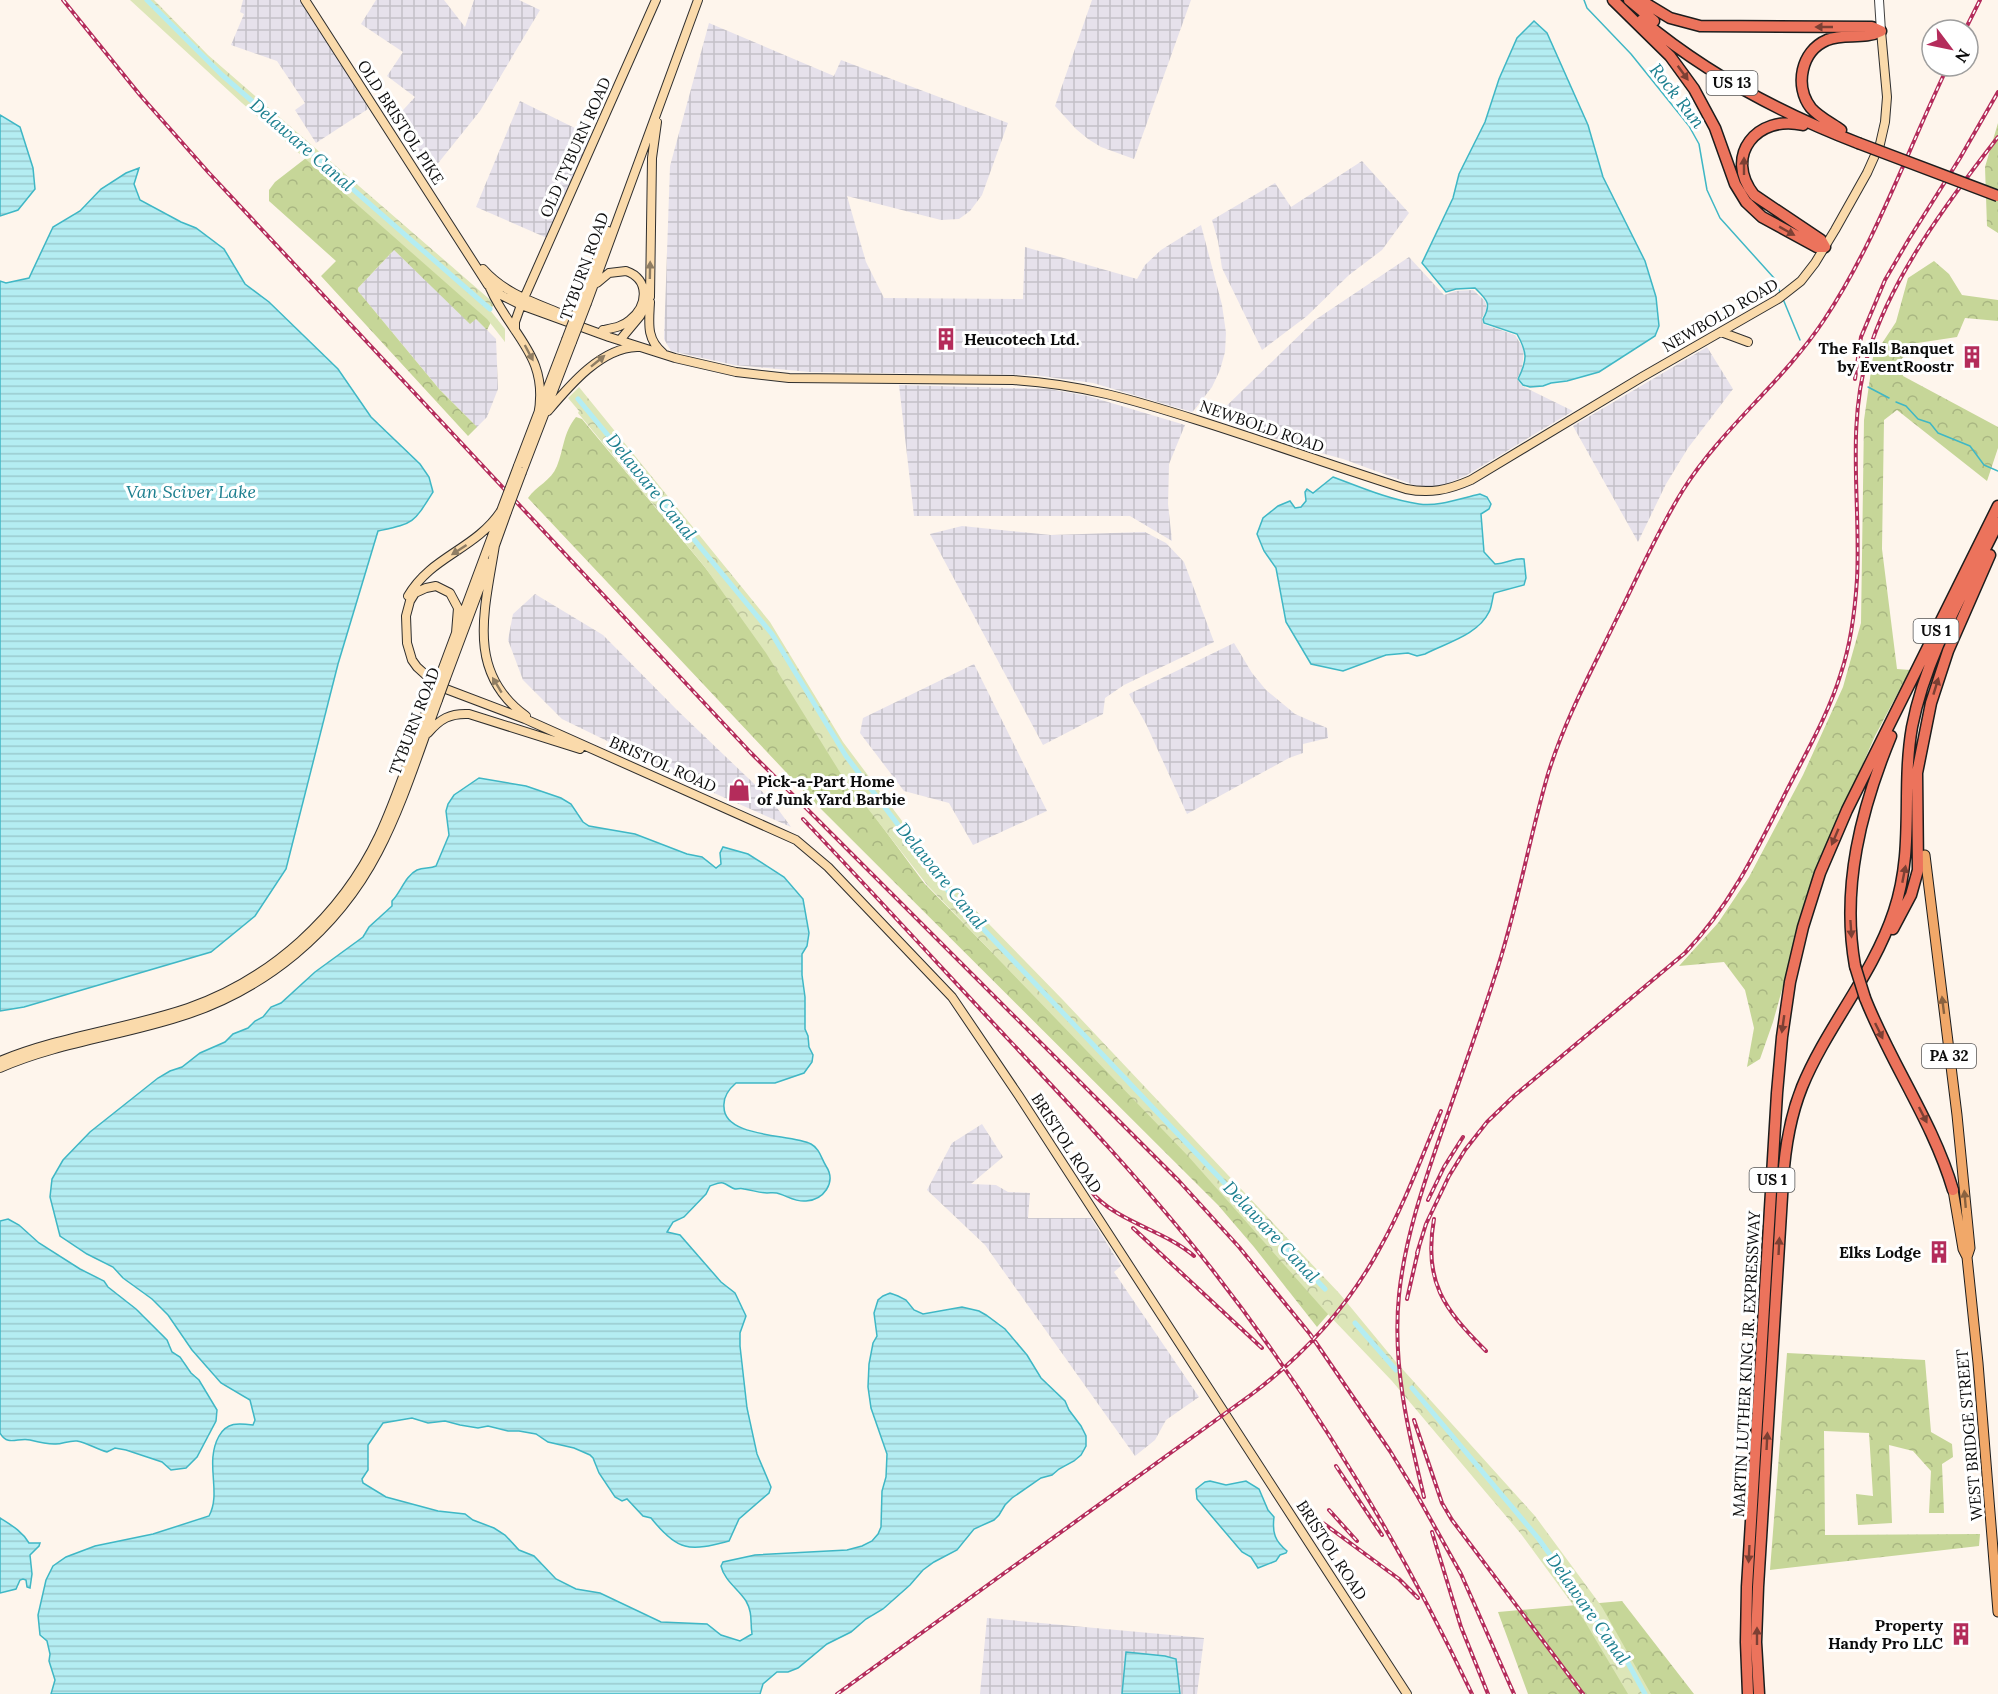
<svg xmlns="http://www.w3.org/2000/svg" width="1998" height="1694" font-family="Lora,serif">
	<defs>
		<pattern id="industrial-grid" width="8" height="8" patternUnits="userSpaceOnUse" patternTransform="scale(1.5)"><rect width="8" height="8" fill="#e6e1eb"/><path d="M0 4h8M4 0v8" fill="none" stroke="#c4c0c8"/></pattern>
		<pattern id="forest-crowns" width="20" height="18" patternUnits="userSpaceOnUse" patternTransform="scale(1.5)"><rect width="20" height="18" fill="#c6d698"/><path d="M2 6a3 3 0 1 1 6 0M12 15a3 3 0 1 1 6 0" fill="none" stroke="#a9b682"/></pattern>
		<pattern id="park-crowns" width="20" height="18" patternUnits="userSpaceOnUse" patternTransform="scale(1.5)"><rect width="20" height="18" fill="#dde6b8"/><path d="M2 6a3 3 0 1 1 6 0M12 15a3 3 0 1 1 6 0" fill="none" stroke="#bcc49d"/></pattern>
		<pattern id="water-rules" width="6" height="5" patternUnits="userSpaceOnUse" patternTransform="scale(1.5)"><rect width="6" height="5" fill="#b4edf2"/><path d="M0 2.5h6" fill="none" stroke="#9acace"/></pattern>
	</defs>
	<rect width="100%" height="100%" fill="#fef5ec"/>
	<!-- industrial -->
	<path fill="url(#industrial-grid)" d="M243,0H308L342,53L368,109L316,143L295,110L305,103L277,61L231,45L244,14L240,12Z
		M376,0H444L465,27L474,0H519L540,10L480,111L427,177L393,121L415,97L387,76L403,52L361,24Z
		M1092,0H1191L1134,159L1101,147L1088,139L1076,129L1055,106Z
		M709,23L834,76L841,60L1008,123L982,195L970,211L959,219L941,220L847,196L866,262L884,298L1023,299L1025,247L1137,279L1145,265L1161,250L1201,225L1222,305L1226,333L1225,352L1220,370L1212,387L1195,409L1192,412L1093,383L1034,375L809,372L734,365L671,351L664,339L670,166Z
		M520,101L591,136L547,238L476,207Z
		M1362,161L1409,213L1382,250L1349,275L1307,316L1262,350L1222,268L1218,241L1212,220L1275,183L1291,207Z
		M394,250L470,323L476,319L496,339L498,389L487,417L477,427L440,390L358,291V288Z
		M1409,257L1444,295L1456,291L1473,290L1485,301L1487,309L1482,318L1483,324L1515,335L1524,350L1522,368L1517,379L1522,386L1573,411L1467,475L1437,488L1414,485L1343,459L1299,447L1215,417L1315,320Z
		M1707,347L1733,389L1688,448L1666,484L1638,542L1573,426Z
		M899,385L1049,389L1088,396L1185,425L1169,464L1168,504L1172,541L1130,516H914Z
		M962,526L1051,535L1145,532L1166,543L1184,562L1214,642L1124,685L1105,698L1103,714L1043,745L930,534Z
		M535,594L603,635L678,711L772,801L791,827L714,793L562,719L523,680L508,640L513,614Z
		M1234,643L1252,673L1266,690L1295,714L1327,728L1328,738L1303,744V753L1289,758L1187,814L1146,724L1129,694Z
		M974,664L1047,811L973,845L949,803L904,791L860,733L863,718Z
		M982,1124L1003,1157L971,1184L996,1185L1008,1192L1030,1193L1028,1218H1091L1121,1266L1114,1272L1199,1397L1166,1420L1155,1440L1135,1456L985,1245L927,1190L952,1143Z
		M987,1618L1204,1638L1197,1694H980Z"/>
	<!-- forest -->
	<path fill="url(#forest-crowns)" d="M1998,123V233L1987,226L1985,167Z
		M306,158L492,320L487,330L476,319L470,324L394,250L358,288V291L440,390L477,427L468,436L321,276L336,261L269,201V190L275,182Z
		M1934,261L1949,274L1962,295L1998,300V321L1965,318L1957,337L1911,344L1901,361L1903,376L1998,427V448L1987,481L1897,410L1884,420L1882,549L1897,669L1910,670L1875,736L1814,875L1773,1022L1760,1059L1747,1067L1754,1028L1745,990L1724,962L1679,966L1718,923L1749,877L1803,775L1843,687L1861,623L1864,420L1873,357L1896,322L1908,278Z
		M576,417L582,419L704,566L771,652L844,775L924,883L1176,1140L1331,1311L1317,1327L1254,1247L1218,1205L815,803L528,498C536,486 551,481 557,466C564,449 563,433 576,417Z
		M1787,1353L1925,1360L1931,1432L1952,1444L1953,1457L1942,1464L1944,1513H1929L1931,1471L1913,1451L1889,1445L1892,1523L1858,1525L1856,1494L1873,1496L1869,1433L1824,1431L1825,1535L1980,1534L1979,1546L1770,1570Z
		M1622,1601L1694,1694H1528L1498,1612Z"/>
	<!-- park -->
	<path fill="url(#park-crowns)" d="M130,0H154L208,55L495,304L490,310L505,329V342L487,319L242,103Z
		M579,387L770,622L843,742L947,881L1063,1000L1339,1293L1396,1362L1535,1516L1602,1607L1651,1694H1628L1584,1620L1521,1534L1392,1381L1325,1311L1188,1156L928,886L841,774L766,653L704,566L578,413L579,411L568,398Z"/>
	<!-- water -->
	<path fill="url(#water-rules)" stroke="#3fb7c5" stroke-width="1.5" d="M1534,21L1547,33L1588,125L1603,177L1645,261L1656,297L1659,326L1655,336L1599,372L1567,381L1551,383L1543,386L1530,387L1523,385L1518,379C1528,359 1527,352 1517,334L1484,323L1483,319C1492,303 1487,300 1475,288L1456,289L1446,292L1422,263L1453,198L1459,174L1485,122L1499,79L1517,38Z
		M0,115L20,127L33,168L35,189L18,210L0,216Z
		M139,168L134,184L140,200L181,222L196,228L224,249L245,284L269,302L338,369L371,417L420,464L429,477L433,492C413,524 414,523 378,531L338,664L286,869L255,916L211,952L24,1007L0,1011V281L6,283L29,278L53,227L80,211L101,189L126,173Z
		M1333,477C1360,487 1390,500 1419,504C1439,507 1461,498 1480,494L1487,497L1491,504L1489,509L1481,514L1484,552L1495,564C1506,564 1516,557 1524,559L1526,578L1524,585L1494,593C1492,599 1492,607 1489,612C1478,635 1446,643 1425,654L1417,656L1408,653L1386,655L1343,671L1311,664L1286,622L1276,568L1264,551L1257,534L1263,518L1278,506L1290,501L1295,508L1301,507L1306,501L1305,492L1307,489L1313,493Z
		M479,778L526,786L561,798L571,804L583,822L589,826L635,834L687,854L702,857L716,868L721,864L720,853L723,847L748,854L784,877L803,899L809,933L807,946L802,954V975L805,997V1029L808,1036L809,1047L813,1055L812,1062L804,1073L775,1083H736C729,1089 723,1098 724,1107C724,1138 791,1134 811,1144C820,1149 821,1158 826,1166C837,1183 823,1200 806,1201C796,1202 789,1197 780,1194C775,1192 772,1193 767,1193C759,1193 752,1190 744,1189C741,1188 738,1189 735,1189C731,1188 727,1184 723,1183C718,1182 714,1185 710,1186L706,1194L684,1217L673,1222L667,1232L680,1235L721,1282L735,1293L746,1316L740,1333V1346L747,1408L757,1454L771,1487L769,1493L739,1519L729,1541C717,1544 698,1550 685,1546C672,1543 659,1528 651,1518L643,1516L627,1499L622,1501L615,1497L599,1473L593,1458L590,1455L574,1448L548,1442L536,1434L519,1431H508L488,1426L478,1428L460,1425L445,1421L428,1423L412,1418L383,1423L368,1445V1470L362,1479L363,1483L386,1497L438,1511L465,1514L473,1520L494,1528L505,1535L519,1550L534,1556L556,1579L576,1589L600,1593L661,1622L707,1624L721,1635L740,1641L752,1634C750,1622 753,1613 746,1601C738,1589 724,1580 721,1566L723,1562L755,1555L847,1550L862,1546L872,1541L878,1534L881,1527L882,1491L886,1477L887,1454L871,1408L868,1387L869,1364L873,1343L877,1336L874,1313L878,1300L883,1296L890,1293L898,1296L906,1300L914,1310L923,1314L962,1307L979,1311L986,1315L1005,1329L1027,1355L1041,1378L1065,1401L1069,1410L1081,1426L1086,1436V1446L1081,1455L1074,1461L1059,1469L1052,1475L1041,1478L1012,1498L1005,1505L999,1515L994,1520L974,1529L957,1550L934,1562L923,1570L910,1585L883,1609L866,1619L851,1632L827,1644L798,1668L788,1672H777L763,1684L760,1694H51L55,1680L49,1661L50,1654L47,1641L40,1635L38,1615L46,1580L53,1566L66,1557L95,1546L153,1534L209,1516C222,1492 204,1463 219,1436C227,1422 238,1423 253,1425L255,1420L250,1400L221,1383L192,1350L168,1315L152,1299L123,1278L113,1267L87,1254L60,1236L50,1197L52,1179L63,1160L90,1132L158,1078L170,1071L182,1067L200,1053L225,1042L233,1034L248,1028L255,1021L263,1017L271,1007L281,1003L315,972L363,937L369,927L392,906V901C401,892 405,876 417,870C424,867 430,869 436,866L449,835L446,811L448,804L454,795Z
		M8,1219L19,1225L39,1243L80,1269L104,1281L108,1287L136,1309L167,1340L172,1352L180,1357L191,1373L199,1380L217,1410L216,1421L197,1457L186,1468L171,1470L162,1462L126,1450L115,1448L107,1452C96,1449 88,1443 77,1441C69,1440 61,1445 54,1444C46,1444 38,1442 30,1440C18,1437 8,1447 0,1433V1221Z
		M1210,1481L1226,1485L1246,1481L1259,1489L1268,1510L1274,1517C1272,1533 1275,1541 1287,1551L1286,1553L1280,1555L1276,1561L1258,1568L1251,1557L1242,1552L1197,1499L1196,1489L1205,1482Z
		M0,1518C11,1525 22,1531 29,1543H40L39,1546L30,1555L32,1574L30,1588L27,1587L26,1580L23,1579L20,1580L16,1589L0,1593Z
		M1126,1652L1165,1656L1176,1659L1180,1694H1122Z"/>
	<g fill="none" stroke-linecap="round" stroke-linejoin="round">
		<!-- stream -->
		<path stroke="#3fb7c5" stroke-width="1.5" d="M1584,0L1587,8L1631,54L1689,126L1699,144L1707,190L1720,218L1774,278L1780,292
			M1783,299L1800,340
			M1868,387L1889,398
			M1896,402L1906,406L1918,419L1930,423L1938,433L1970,446L1984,465L1998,471"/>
		<!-- canal -->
		<path stroke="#b4edf2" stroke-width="5" d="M147,0L222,75L490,309
			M578,399L772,634L846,756L952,896L1325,1289
			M1355,1323L1396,1370
			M1412,1388L1538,1538L1628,1663L1645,1694"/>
		<!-- tertiary casing -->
		<g stroke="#3f3f3f" stroke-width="10">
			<path id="tertiary" d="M1879,0L1881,31"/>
		</g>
		<!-- secondary casing -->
		<g stroke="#2e2e2e" stroke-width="10">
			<path id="secondary" d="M305,0L488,285L501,295L521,305L609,337L675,358L736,372L789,378L1013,380C1080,384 1134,400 1197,420C1267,442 1336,467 1406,489C1430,494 1448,490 1471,480L1642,377L1778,299L1801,281L1815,263L1835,230L1867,173L1880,144L1885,122L1887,97L1881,31
				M483,269C504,293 533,302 562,314
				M597,283L609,273L626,271C650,279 648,306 630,320C622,327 613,328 603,330
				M490,288C511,336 550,356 538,416
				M650,302C649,323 646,339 663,353
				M580,303L608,231
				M587,303L698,0
				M515,330V322L521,305L656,0
				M1721,332L1748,342
				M620,340L640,316L650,297L652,158L657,122
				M548,411C570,385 601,348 637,347
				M518,466L566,340
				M522,472L572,342
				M495,545C485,609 465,672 526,716
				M493,551L507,512
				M408,596C431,556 475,550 501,511
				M456,633L458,608L450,593L436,586L426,588L415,593L410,601L406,616L407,643L412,660L417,667L438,686L525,719L796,840L828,867L952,997L1019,1096L1407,1694
				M440,676L498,520
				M446,678L489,563
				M428,733C440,719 450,713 469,714L580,749
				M0,1061C60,1036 126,1029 188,1008C271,979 341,916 379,836C400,791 414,743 432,696
				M0,1068C57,1043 120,1036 179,1017C264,991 337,931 378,852C403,804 419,751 438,700"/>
		</g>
		<!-- primary casing -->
		<g stroke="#1d1d1d" stroke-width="11">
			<path id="primary" d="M1925,855L1957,1115L1970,1248L1967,1257L1978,1363L1998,1612
				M1953,1190L1963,1249L1967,1257"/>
		</g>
		<!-- motorway casing -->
		<g stroke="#1d1d1d" stroke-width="13">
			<path id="motorway" d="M1613,0L1670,56L1694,89L1715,128L1735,184L1746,202L1762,217L1817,247H1825
				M1629,0L1654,21
				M1640,0L1670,18L1700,26L1872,27L1881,31
				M1642,20C1707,74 1780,113 1858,143
				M1803,125C1757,114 1723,156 1754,195L1821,240L1825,247
				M1841,130C1831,123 1819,117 1811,108C1794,86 1801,51 1827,40C1845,33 1864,40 1881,31
				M1893,929L1911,895L1918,870L1917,773L1931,703L1948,651L1990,555
				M1855,966C1841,887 1861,809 1891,736
				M1865,998C1891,1064 1933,1122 1953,1190
				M1748,1694L1746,1642L1747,1587L1777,1093L1782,1037L1790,982L1803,927L1820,873L1847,810L1998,506
				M1759,1694L1756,1642L1758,1587L1783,1180C1785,1148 1790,1117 1802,1087C1827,1026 1873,975 1894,911C1915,848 1901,790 1912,727C1926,654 1966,589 1998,523"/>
		</g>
		<!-- tertiary -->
		<use href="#tertiary" stroke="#fff" stroke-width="8"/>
		<!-- secondary -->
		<use href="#secondary" stroke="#fadaab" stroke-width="8"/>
		<!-- primary -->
		<use href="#primary" stroke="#f1a869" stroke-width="9"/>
		<!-- motorway -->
		<use href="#motorway" stroke="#ec735c" stroke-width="10"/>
		<!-- rail casing -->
		<g stroke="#b42c5b" stroke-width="4">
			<path id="rail" d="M63,0L140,95L209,173L751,753L1179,1181L1239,1247L1310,1334L1390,1451L1417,1495L1461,1574L1514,1694
				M1965,30L1980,0
				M1855,379L1861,337L1885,280L1909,239L1960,158L1998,92
				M803,819C872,892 940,966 1008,1039C1078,1113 1148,1188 1211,1268C1314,1400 1400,1543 1472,1694
				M1075,1166C1081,1176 1087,1188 1096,1197C1124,1224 1165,1231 1194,1256
				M1428,1200L1444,1167L1463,1137
				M1434,1219C1423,1282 1444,1309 1486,1351
				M1133,1228L1262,1348
				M1417,1253L1426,1224L1449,1176L1465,1150L1487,1122L1514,1096L1685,953C1729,907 1756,852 1784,796C1804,756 1828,716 1841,673C1851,643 1855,611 1857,579C1861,504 1846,428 1868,354C1891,277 1949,200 1998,137
				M1407,1299L1419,1247
				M1414,1420L1442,1503L1452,1520L1583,1694
				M1336,1466L1382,1535
				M1424,1497C1408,1431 1392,1364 1399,1295C1405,1237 1424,1183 1443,1128C1460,1079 1478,1029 1494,979C1517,912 1528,842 1548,774C1565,719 1593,668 1618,616C1639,574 1658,530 1683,490C1722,428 1783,382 1824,320C1876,242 1907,151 1948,66
				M1329,1510L1357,1541
				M1323,1523L1399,1579L1418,1598
				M1432,1532L1461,1627L1488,1694
				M837,1694L1252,1394C1305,1354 1350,1304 1381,1246C1405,1203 1422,1156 1441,1111"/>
		</g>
		<!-- rail -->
		<use href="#rail" stroke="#fff" stroke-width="1.5" stroke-dasharray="4.5" stroke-linecap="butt"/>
		<!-- secondary-bridge casing -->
		<g stroke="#2e2e2e" stroke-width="10" stroke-linecap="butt">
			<path id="secondary-bridge" d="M566,340L580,303
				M572,342L587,303
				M501,511L518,466
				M507,512L522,472
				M432,696L440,676
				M438,700L446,678"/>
		</g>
		<!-- motorway-bridge casing -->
		<g stroke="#1d1d1d" stroke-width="13" stroke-linecap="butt">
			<path id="motorway-bridge" d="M1858,143L1998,196
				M1855,966L1865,998"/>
		</g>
		<!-- secondary-bridge -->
		<use href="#secondary-bridge" stroke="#fadaab" stroke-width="8"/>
		<!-- motorway-bridge -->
		<use href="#motorway-bridge" stroke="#ec735c" stroke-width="10"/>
	</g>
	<!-- one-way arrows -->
	<defs><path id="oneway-solid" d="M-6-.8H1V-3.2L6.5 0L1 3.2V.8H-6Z" transform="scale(1.5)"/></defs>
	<g fill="#7c4034">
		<use href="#oneway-solid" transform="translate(1824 27) rotate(-180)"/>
		<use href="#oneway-solid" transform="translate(1683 73) rotate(54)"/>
		<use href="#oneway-solid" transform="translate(1744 166) rotate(-90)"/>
		<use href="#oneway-solid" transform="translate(1787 231) rotate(29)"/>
		<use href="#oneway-solid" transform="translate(1936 686) rotate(-73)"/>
		<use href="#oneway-solid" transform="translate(1835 837) rotate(113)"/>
		<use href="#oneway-solid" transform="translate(1904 874) rotate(-79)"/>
		<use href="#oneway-solid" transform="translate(1851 929) rotate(86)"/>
		<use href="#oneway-solid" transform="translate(1783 1024) rotate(98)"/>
		<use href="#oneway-solid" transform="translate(1879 1031) rotate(64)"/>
		<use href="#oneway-solid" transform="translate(1923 1115) rotate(63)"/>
		<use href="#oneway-solid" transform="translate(1779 1246) rotate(-87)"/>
		<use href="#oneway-solid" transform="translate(1767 1441) rotate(-87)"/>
		<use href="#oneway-solid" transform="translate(1749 1554) rotate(93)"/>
		<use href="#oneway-solid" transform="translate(1757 1636) rotate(-90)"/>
	</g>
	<g fill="#8f7d63">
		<use href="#oneway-solid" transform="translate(650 270) rotate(-89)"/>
		<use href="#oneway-solid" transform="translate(529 353) rotate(62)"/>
		<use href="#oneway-solid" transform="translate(598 361) rotate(-39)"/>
		<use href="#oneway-solid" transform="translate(459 550) rotate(147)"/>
		<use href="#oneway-solid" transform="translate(497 685) rotate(-121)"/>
	</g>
	<g fill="#8a623f">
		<use href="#oneway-solid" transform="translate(1943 1005) rotate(-97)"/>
		<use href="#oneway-solid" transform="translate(1965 1199) rotate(-95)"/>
	</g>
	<!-- icons -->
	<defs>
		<g id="building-bare" transform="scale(1.8)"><path d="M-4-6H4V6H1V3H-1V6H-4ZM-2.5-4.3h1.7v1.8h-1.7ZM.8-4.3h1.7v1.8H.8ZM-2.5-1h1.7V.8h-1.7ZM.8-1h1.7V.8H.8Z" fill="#b42c5b" stroke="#fff" stroke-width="2.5" paint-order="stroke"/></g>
		<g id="shop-bare" transform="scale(1.8)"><path d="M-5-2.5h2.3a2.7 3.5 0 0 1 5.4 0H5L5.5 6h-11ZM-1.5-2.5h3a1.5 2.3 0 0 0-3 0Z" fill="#b42c5b" stroke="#fff" stroke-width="2.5" paint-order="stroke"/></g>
	</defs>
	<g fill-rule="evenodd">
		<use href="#building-bare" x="946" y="339"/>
		<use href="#building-bare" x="1972" y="357"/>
		<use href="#shop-bare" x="739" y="790"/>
		<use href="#building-bare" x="1939" y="1252"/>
		<use href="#building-bare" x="1961" y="1634"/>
	</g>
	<g text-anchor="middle" stroke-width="6" stroke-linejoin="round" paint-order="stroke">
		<!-- shield labels -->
		<g fill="#fff" stroke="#555" stroke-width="1.5">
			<rect x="1706.5" y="71" width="51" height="24" rx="4.5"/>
			<rect x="1913.5" y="619" width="45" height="24" rx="4.5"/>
			<rect x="1922" y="1044" width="54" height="24" rx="4.5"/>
			<rect x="1749.5" y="1168" width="45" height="24" rx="4.5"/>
		</g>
		<g font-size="15" font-weight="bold" fill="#0c0c0c">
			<text x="1732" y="88">US 13</text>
			<text x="1936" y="636">US 1</text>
			<text x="1949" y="1061">PA 32</text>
			<text x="1772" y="1185">US 1</text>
		</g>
		<!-- street labels -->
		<g font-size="16" fill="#0c0c0c" stroke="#fff">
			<text transform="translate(401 122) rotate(57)" y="6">OLD BRISTOL PIKE</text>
			<text transform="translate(575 147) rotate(-66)" y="6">OLD TYBURN ROAD</text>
			<text transform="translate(584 266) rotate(-70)" y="6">TYBURN ROAD</text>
			<text transform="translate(1720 315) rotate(-30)" y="6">NEWBOLD ROAD</text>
			<text transform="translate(1262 426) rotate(19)" y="6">NEWBOLD ROAD</text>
			<text transform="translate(414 721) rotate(-69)" y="6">TYBURN ROAD</text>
			<text transform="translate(663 764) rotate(24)" y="6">BRISTOL ROAD</text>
			<text transform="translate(1067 1143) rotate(57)" y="6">BRISTOL ROAD</text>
			<text transform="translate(1746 1364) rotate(-87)" y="6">MARTIN LUTHER KING JR. EXPRESSWAY</text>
			<text transform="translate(1969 1435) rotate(-95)" y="6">WEST BRIDGE STREET</text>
			<text transform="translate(1332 1550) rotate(57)" y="6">BRISTOL ROAD</text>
		</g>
		<!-- poi labels -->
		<g font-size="16" font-weight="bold" fill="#0c0c0c" stroke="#fff" text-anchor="end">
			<text x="964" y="345" text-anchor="start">Heucotech Ltd.</text>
			<text x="1954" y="354">The Falls Banquet<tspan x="1954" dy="18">by EventRoostr</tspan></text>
			<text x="757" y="787" text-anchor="start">Pick-a-Part Home<tspan x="757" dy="18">of Junk Yard Barbie</tspan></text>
			<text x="1921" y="1258">Elks Lodge</text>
			<text x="1943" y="1631">Property<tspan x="1943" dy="18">Handy Pro LLC</tspan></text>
		</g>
		<!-- water labels -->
		<g font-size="18" font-style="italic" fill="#1c7f8f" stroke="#fff">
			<text transform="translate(1677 96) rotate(52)" y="6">Rock Run</text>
			<text transform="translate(302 145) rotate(41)" y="6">Delaware Canal</text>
			<text transform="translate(651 487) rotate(51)" y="6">Delaware Canal</text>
			<text x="191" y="498">Van Sciver Lake</text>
			<text transform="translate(941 876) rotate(51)" y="6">Delaware Canal</text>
			<text transform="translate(1271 1232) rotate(47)" y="6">Delaware Canal</text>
			<text transform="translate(1588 1609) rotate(55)" y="6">Delaware Canal</text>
		</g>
	</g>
	<!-- north arrow -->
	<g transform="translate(1950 48) rotate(122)"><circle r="28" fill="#ffffff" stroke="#9e9e9e" stroke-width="1.5"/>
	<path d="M0-4.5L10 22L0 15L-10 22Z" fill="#b42c5b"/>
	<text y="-9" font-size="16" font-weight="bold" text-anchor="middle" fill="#0c0c0c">N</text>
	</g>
</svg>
